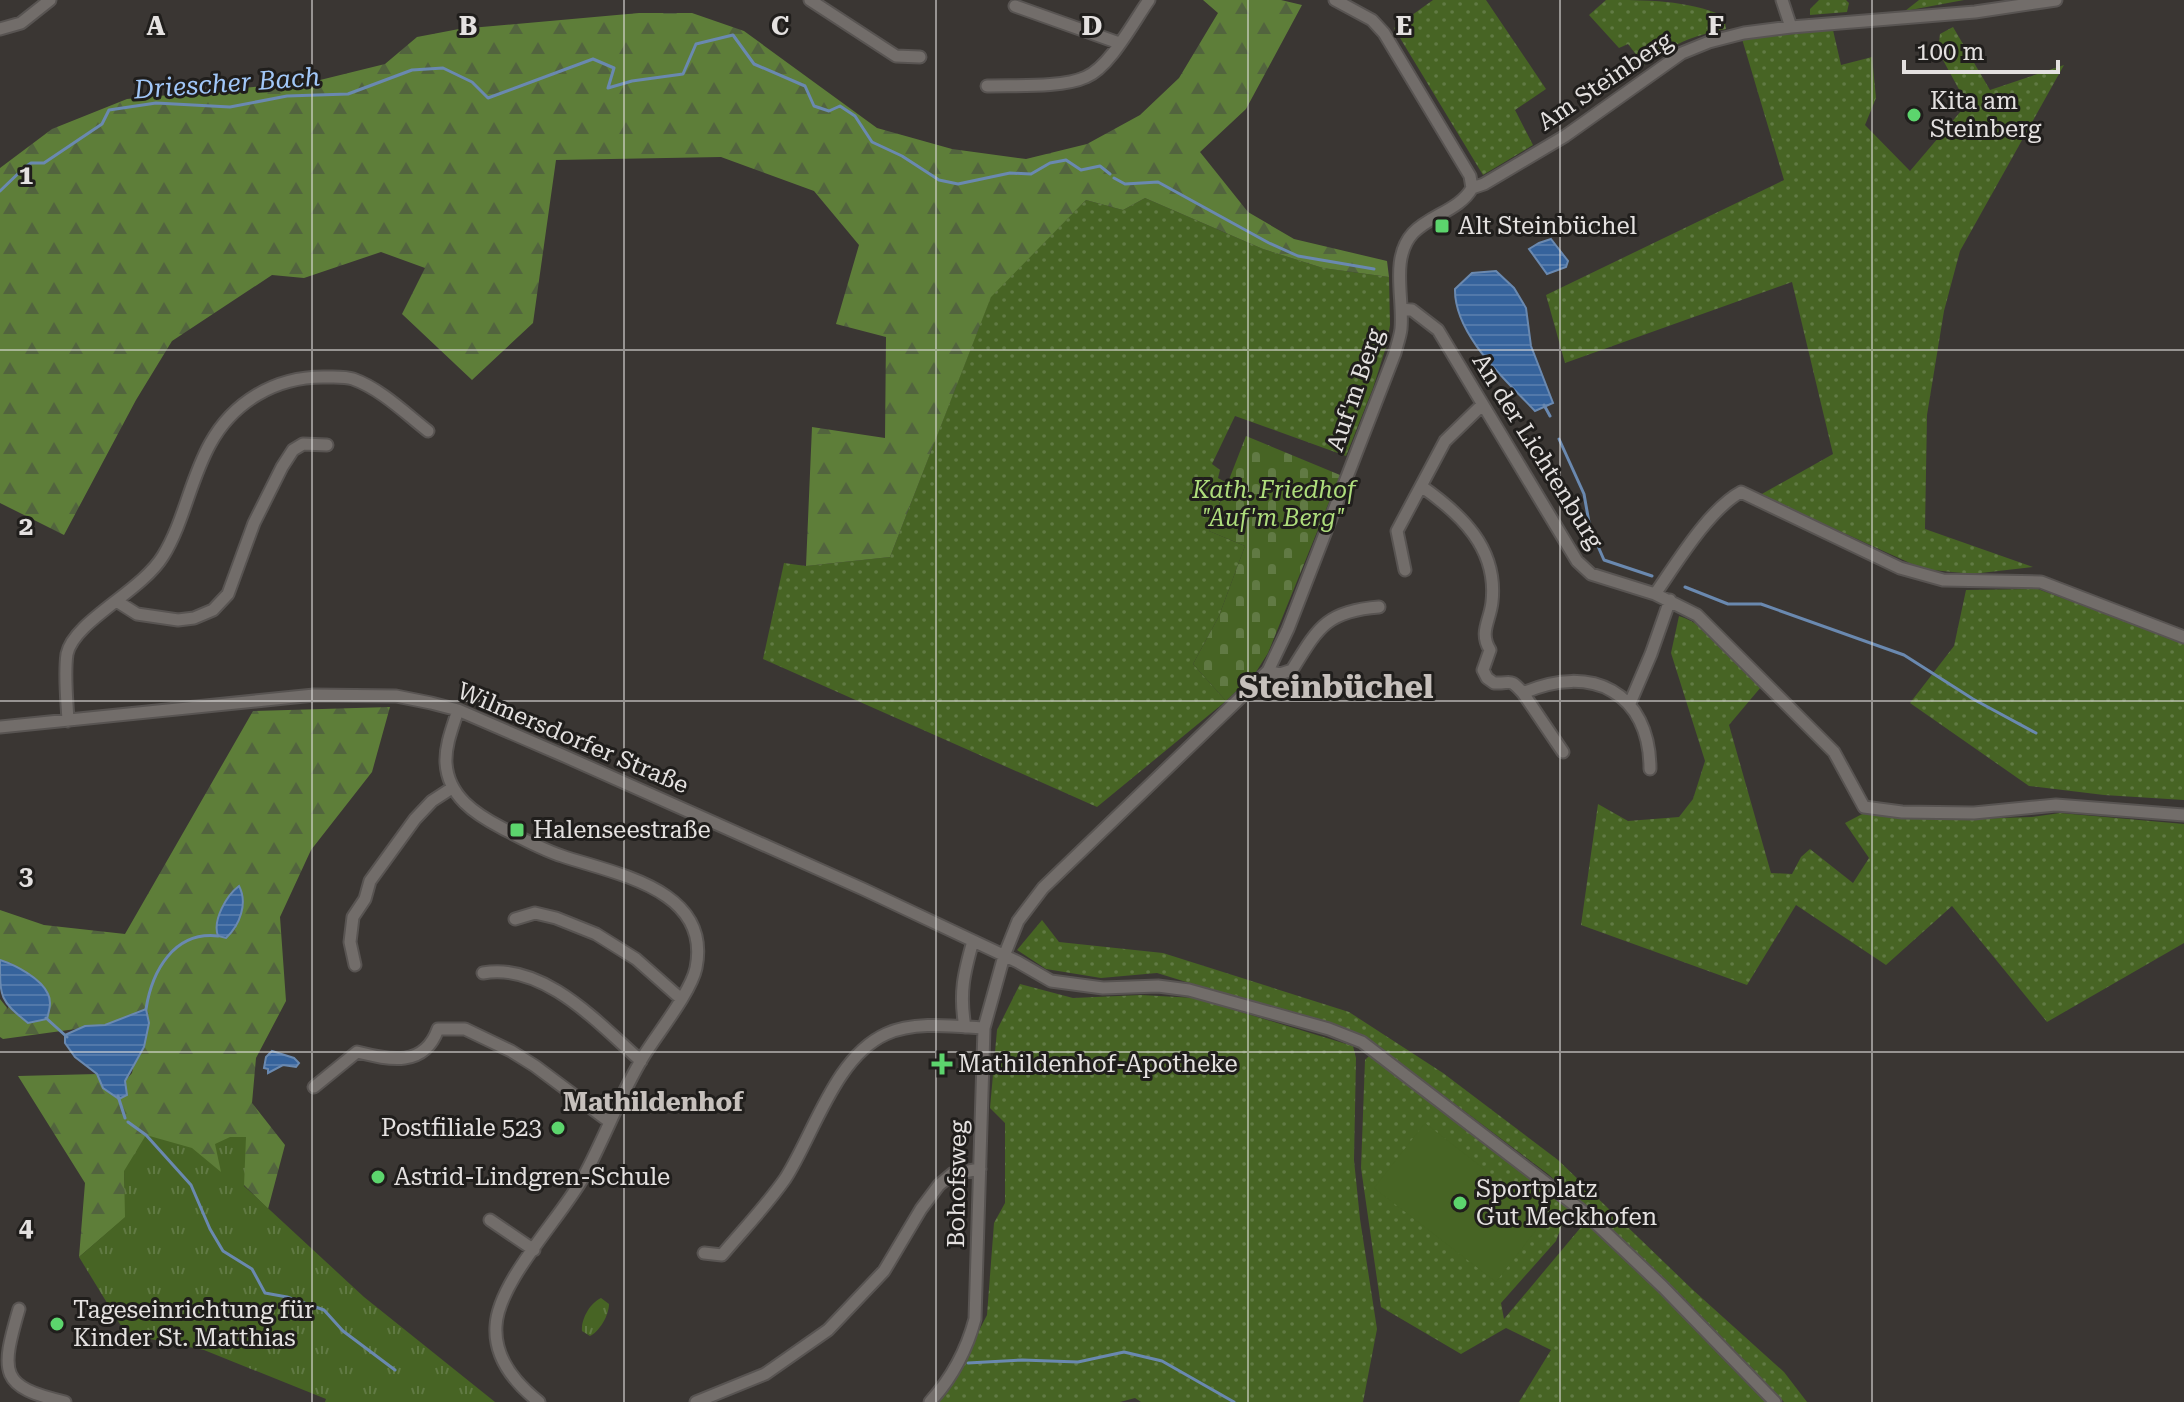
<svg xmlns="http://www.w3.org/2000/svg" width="2184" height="1402" font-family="'Roboto Serif',serif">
	<defs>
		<pattern id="grass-dots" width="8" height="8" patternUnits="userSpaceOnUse" patternTransform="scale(2)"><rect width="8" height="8" fill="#476424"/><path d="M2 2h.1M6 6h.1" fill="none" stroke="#617a44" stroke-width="1.8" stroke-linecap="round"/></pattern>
		<pattern id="forest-firs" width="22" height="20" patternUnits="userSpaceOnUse" patternTransform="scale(2)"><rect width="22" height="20" fill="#5e7e39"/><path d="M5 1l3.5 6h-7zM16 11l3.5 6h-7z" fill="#52643e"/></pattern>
		<pattern id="cemetery-stones" width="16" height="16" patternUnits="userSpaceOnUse" patternTransform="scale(2)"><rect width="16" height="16" fill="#476424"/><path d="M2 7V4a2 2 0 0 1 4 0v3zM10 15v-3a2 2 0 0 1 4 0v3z" fill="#617a44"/></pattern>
		<pattern id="park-tufts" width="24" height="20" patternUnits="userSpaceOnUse" patternTransform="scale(2)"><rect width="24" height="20" fill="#476424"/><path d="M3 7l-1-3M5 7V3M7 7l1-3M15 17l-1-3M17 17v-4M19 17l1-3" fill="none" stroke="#617a44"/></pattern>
		<pattern id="water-rules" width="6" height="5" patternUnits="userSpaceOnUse" patternTransform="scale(2)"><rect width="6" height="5" fill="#36639c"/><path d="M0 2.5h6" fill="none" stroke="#5379aa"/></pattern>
	</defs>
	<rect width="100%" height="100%" fill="#3a3633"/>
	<!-- grass -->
	<path fill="url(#grass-dots)" d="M1433,0H1486L1546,89L1515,110L1533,145L1483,175L1394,28Z
		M1606,0C1646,0 1687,0 1724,16L1726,29C1691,36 1673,44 1644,65L1628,44L1619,48L1589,15Z
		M1819,0H1846L1849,3L1847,12L1810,15V9Z
		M1919,0H1964L1905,11Z
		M1953,27L1990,90L2064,65L1960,251L1944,311L1927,415L1925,529L2033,567L1972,574L1923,569L1760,495L1833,454L1792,282L1565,363L1546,295L1784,180L1742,39L1833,30L1841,65L1872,57L1876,98L1865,125L1910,171L1967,104L1938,51L1940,34Z
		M1145,198L1263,249L1323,268L1389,277L1390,325L1386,347L1373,388L1346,456L1235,416L1212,464L1220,470L1218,478L1227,483L1209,531L1245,546L1219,616L1193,664L1226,701L1097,807L763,659L784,563L806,566L890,557L991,296L1086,200L1123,210Z
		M2038,589L2184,643V800L2104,795L2029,786L1910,703L1954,646L1966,590Z
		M1679,616C1712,626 1737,663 1761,687L1729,725L1771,873L1792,874L1801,857L1810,849L1853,883L1869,858L1845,823L1864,813L1941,820L2032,817L2060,813L2184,824V943L2047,1022L1952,906L1886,965L1796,905L1747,985L1581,925L1598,804L1628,821L1679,817L1693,799L1705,761L1671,653Z
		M1042,920L1059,942L1163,953L1349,1012L1443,1073L1558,1160L1693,1290L1784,1372L1807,1402H1784L1684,1298L1548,1174L1366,1037L1157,973L1101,978L1046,969L1017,950Z
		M1020,984L1073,998L1141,995L1195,998L1353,1046L1356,1058L1354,1160L1360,1219L1377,1329L1363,1402H1141L1135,1398L1120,1402H939L948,1391L987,1315L994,1223L1005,1203V1123L990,1108L997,1030Z
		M1369,1056L1568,1208L1556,1241L1501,1303L1504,1319L1587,1220L1768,1402H1519L1551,1350L1506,1328L1461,1354L1381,1307L1361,1168L1365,1060Z"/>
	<!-- forest -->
	<path fill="url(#forest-firs)" fill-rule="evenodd" d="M1203,0H1281L1302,5L1246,109L1200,152L1248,212L1294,239L1387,261L1389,277L1323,268L1263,249L1145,198L1123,210L1086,200L991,297L890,557L806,566L812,427L885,438L886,337L836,324L859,245L814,191L721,157L556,160L533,323L472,380L402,314L425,268L381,252L304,278L272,275L172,341L136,400L64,535L0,503V168L52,129L127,99L316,81L385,64L417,37L459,29L639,13H692L744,31L877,128L952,149L1026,159L1087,144L1140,115L1179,78L1218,13Z
		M390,707L372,772L311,850L280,917L286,1001L256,1058L252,1103L285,1145L268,1209L244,1185L222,1173L124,1171L126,1217L79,1257L85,1183L18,1076L97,1074L103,1088L119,1098L125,1081L132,1073L146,1010L105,1025L3,1039L0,1037V999L8,1009L12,964L0,960V910L44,925L125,934L253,711ZM243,894V905L235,929L219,916L230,895Z"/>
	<!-- cemetery -->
	<path fill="url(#cemetery-stones)" d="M1246,436L1340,475L1268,653L1256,672L1226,701L1193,664L1219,616L1245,546L1209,531Z"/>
	<!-- park -->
	<path fill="url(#park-tufts)" d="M146,1135L192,1148L221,1172L215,1144L230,1137H246L244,1186L364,1297L495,1402H325L326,1399L204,1350L126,1334L79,1257L125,1217L124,1171Z
		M601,1298L609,1304C609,1315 600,1331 590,1336L582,1331C581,1319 590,1303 601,1298Z"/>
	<!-- pitch -->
	<path fill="#476424" d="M1425,1123L1546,1217L1496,1282L1374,1188Z"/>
	<!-- water -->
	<path fill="url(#water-rules)" stroke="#6a89b0" stroke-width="2" d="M1551,239L1568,261L1566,267L1547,274L1529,249L1539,243Z
		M1496,271L1514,288L1526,308L1531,346L1553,403L1535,411C1506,380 1454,335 1455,289L1472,273Z
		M239,886C248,903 240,925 226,938L218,936C212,920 227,895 239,886Z
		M0,960C15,965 41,978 48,994C52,1002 49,1011 47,1019L28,1023C0,1000 0,999 0,960Z
		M146,1009L149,1023L144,1047L125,1081L127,1095L119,1099L103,1088L97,1074L75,1057L65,1043V1035L85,1026L105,1025Z
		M272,1051L294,1058L299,1063L296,1067L283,1065L268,1073V1069L264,1068L266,1057Z"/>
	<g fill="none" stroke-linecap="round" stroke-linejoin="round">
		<!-- stream -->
		<path stroke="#6a89b0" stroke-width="3" d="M1114,178L1125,184L1158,182L1269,243L1298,256L1374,269
			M0,191L25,167L31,163H44L102,124L109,110L156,103L230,107L287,96L348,94L412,70L443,68L472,82L488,98L593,59L614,68L608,88L632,81L683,74L696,44L733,35L754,64L805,86L814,106L829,111L840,106L855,116L872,142L902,156L939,180L958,184L1010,173L1031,174L1050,163L1066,160L1081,170L1100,166L1110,174
			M1544,405L1550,416
			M1559,439L1584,494L1590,528L1604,560L1652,576
			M1685,587L1728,604H1761L1904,655L1973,699L2036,733
			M146,1009C152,971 174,931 218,936
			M46,1018L67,1037
			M118,1096L125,1118
			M128,1122L146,1135L191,1185L210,1229L223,1251L252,1269L265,1293L287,1297L324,1310L343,1331L395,1370
			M968,1363L1022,1360L1078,1362L1124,1352L1162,1361L1234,1402"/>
		<!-- minor casing -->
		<g stroke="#585452" stroke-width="15">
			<path id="minor" d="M810,0L896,56L920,57
				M1335,0L1372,20L1384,33L1470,176L1472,188
				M1782,0L1791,27
				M1015,6L1119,43
				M0,29L21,23L50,0
				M987,86C1015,85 1062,88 1086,77C1110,67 1134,21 1149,0
				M1472,188L1484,184L1565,136L1682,53L1709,42L1744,33L1791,27L1975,12L2056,0
				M1401,309L1412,310L1438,330L1577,561L1591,574L1655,594L1697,615L1834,752L1864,807L1902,812L1974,813L2056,805L2184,815
				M1482,405L1445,441L1421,486C1461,514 1498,548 1492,602C1490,621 1479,632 1490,650L1483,670L1487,678L1494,683C1512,684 1509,677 1523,693C1591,663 1650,692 1650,769
				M1405,570L1397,531L1421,486
				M1655,594C1676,564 1709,509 1741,492L1900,568L1943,580L2041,582L2184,637
				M118,602L137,614L178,620L194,618L213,610L228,594L254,523L282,467L293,450L303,444L327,445
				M1268,671L1280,674L1292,670C1318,628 1326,611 1379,607
				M1523,693L1563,752
				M1630,703L1651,654L1670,600
				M458,710C453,726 445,745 446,763C448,796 475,814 502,828C521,838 541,849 562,856C615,874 712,889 696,968C691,992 657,1034 643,1057C620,1095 605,1137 584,1176C561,1218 498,1281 496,1326C494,1358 516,1384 539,1402
				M68,721C67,700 64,675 67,654C74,621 141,592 163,556C184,522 190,480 210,444C233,402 275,377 323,377C333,377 345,376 353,379C381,389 405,413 428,431
				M0,727L314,695L396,696L431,703L458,710L562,755L863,889L1018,962L1051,981L1103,988L1158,986L1189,990L1329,1029L1362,1042L1585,1213L1663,1287L1775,1402
				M515,919L535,913L556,918L596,934L636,959L680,998
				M355,965L350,942L353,917L365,899L370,881L415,819L432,801L452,788
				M483,973C544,962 599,1024 641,1061
				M965,1027C959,993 964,973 973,941
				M314,1087L357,1052C390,1060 424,1068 438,1029H465L511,1051L535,1066L610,1122
				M490,1220L534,1250
				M704,1253L722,1255C743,1230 766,1206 785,1179C814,1134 835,1057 886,1034C914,1021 953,1026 984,1028
				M19,1309C0,1374 0,1387 65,1402
				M696,1402L765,1374L828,1330L884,1271L921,1209L939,1185L952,1174L980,1169
				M930,1402C951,1379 967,1349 975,1319L984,1028L1004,956L1018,921L1043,888L1268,671L1288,629L1395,353C1397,345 1400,337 1401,329C1404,298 1390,258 1413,233C1430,215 1460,210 1472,188"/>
		</g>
		<!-- minor -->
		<use href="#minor" stroke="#726d6a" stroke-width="11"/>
	</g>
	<!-- grid -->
	<path fill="none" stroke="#e4e1e0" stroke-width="2" stroke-opacity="0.55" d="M312,0V1402M624,0V1402M936,0V1402M1248,0V1402M1560,0V1402M1872,0V1402M0,350H2184M0,701H2184M0,1052H2184"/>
	<!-- markers -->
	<g fill="#5cd56d" stroke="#201e1c" stroke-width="3">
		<circle cx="1914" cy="115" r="8"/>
		<rect x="1434" y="218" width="16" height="16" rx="4"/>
		<rect x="509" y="822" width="16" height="16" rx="4"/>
		<path d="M938 1052h8v8h8v8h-8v8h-8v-8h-8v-8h8z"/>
		<circle cx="558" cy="1128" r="8"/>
		<circle cx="378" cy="1177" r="8"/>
		<circle cx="1460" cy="1203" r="8"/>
		<circle cx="57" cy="1324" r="8"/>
	</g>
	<g text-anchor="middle" stroke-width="6" stroke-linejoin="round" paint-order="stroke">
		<!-- street labels -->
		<g font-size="24" fill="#e4e1e0" stroke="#201e1c">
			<text transform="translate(1605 81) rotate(-34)" y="8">Am Steinberg</text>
			<text transform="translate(1355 390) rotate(-71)" y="8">Auf'm Berg</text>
			<text transform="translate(1538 451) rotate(58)" y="8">An der Lichtenburg</text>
			<text transform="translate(573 738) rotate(23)" y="8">Wilmersdorfer Straße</text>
			<text transform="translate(957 1184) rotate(-89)" y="8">Bohofsweg</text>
		</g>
		<!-- poi labels -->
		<g font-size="24" fill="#e4e1e0" stroke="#201e1c" text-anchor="start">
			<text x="1930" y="109">Kita am<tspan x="1930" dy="28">Steinberg</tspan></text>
			<text x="1458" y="234">Alt Steinbüchel</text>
			<text x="533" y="838">Halenseestraße</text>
			<text x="958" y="1072">Mathildenhof-Apotheke</text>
			<text x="542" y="1136" text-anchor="end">Postfiliale 523</text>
			<text x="394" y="1185">Astrid-Lindgren-Schule</text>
			<text x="1476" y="1197">Sportplatz<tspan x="1476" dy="28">Gut Meckhofen</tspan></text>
			<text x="73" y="1318">Tageseinrichtung für<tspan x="73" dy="28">Kinder St. Matthias</tspan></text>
		</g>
		<!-- park labels -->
		<g font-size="24" font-style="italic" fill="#aedd7c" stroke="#201e1c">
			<text x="1274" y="498">Kath. Friedhof<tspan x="1274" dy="28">"Auf'm Berg"</tspan></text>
		</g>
		<!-- water labels -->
		<g font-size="26" font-style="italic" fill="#a1c7f8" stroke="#201e1c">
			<text transform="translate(227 83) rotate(-4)" y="9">Driescher Bach</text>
		</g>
		<!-- neighbourhood labels -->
		<g font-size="26" font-weight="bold" fill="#c6c0bc" stroke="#201e1c">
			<text x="653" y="1111">Mathildenhof</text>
		</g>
		<!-- district labels -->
		<g font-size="32" font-weight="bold" fill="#c6c0bc" stroke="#201e1c">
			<text x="1336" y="698">Steinbüchel</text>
		</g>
	</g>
	<g font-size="26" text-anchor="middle" font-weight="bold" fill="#e4e1e0" stroke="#201e1c" stroke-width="6" stroke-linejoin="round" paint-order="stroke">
		<text x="156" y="35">A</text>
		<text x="468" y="35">B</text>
		<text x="780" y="35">C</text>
		<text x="1092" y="35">D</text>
		<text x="1404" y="35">E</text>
		<text x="1716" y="35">F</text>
		<text x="26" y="184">1</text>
		<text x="26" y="535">2</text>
		<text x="26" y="885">3</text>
		<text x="26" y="1236">4</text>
	</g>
	<!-- scale -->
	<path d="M1904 60v12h154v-12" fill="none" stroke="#e4e1e0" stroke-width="4"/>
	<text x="1916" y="60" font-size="24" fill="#e4e1e0" stroke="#201e1c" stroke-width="6" paint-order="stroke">100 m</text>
</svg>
